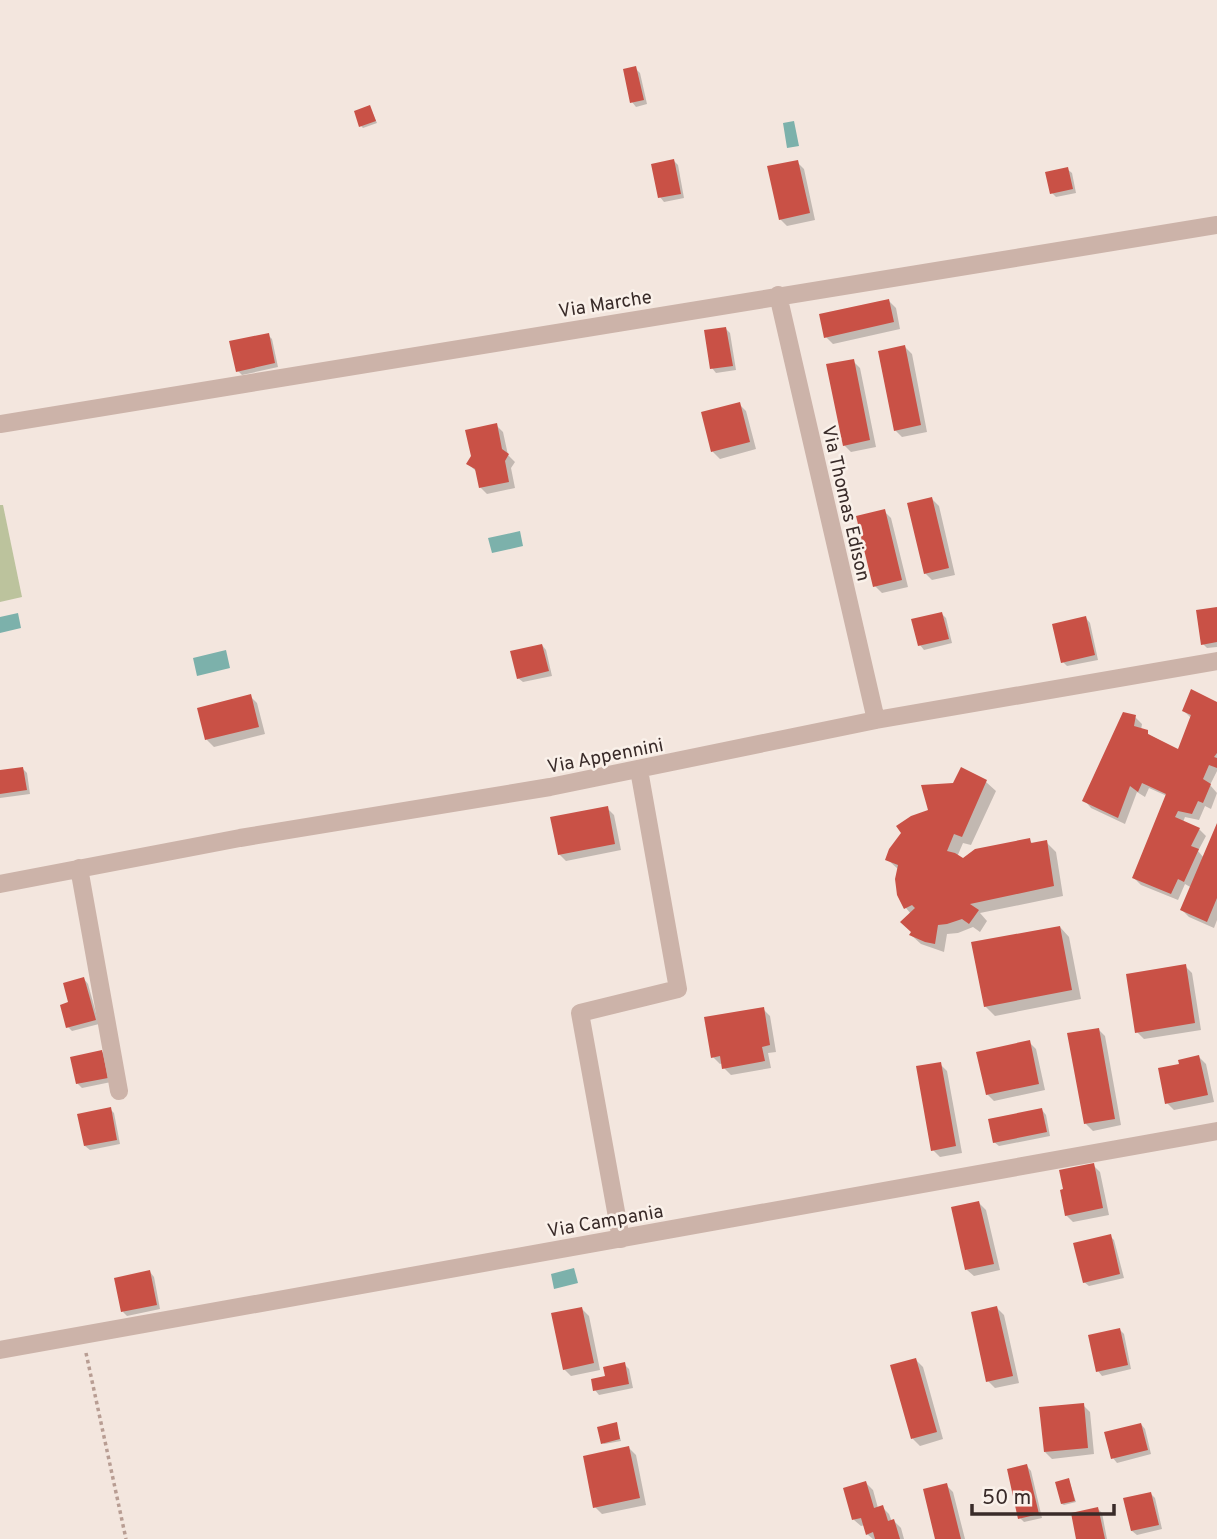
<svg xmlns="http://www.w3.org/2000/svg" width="1217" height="1539" font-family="Overpass,sans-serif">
	<rect width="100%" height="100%" fill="#f3e6de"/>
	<!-- green -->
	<path fill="#bcc39d" d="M0,505H3L22,597L0,602Z"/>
	<!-- water -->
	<path fill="#7cb1ab" d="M794,121L799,146L787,148L783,123Z
		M520,531L523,546L492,553L488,538Z
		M18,613L21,628L0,633V617Z
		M226,650L230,668L197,676L193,658Z
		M574,1268L578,1283L554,1289L551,1274Z"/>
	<!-- shadow -->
	<path fill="#0003" d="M635,68L640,73L647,104L636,107L632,102Z
		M370,107L377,123L363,128L361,126Z
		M674,161L678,165L684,198L664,202L660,197Z
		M797,162L804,169L815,220L787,226L780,219Z
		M1067,169L1072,173L1076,193L1056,197L1052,193Z
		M889,301L896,308L900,329L833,344L826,337Z
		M726,329L730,333L736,370L716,373L712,368Z
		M268,335L272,339L278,367L242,375L238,371Z
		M905,347L912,354L927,432L902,437L895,430Z
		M853,361L860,368L876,447L851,452L844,445Z
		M739,404L746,411L756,449L720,459L713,452L703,414Z
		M496,425L503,432L508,455L515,462L511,468L515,488L487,494L480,487L477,472L468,464Z
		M932,499L939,506L955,575L932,580L925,573Z
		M884,511L891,518L908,587L882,593L875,586Z
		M1217,609V647L1207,648L1203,644Z
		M941,613L946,618L952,643L924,650L920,645Z
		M1086,618L1090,623L1098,660L1067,666L1063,662Z
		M542,645L546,650L552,676L523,682L518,678Z
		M250,696L257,703L265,734L214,747L207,740L199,709Z
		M1217,703V771L1210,785L1217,793L1211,809L1205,806L1199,820L1185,817L1183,822L1199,829L1206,836L1198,851L1204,858L1217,827V920L1214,928L1189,917L1182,910L1192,888L1185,884L1178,900L1141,885L1134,878L1167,796L1149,788L1145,797L1137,792L1125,824L1091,808L1085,801L1135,717L1142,724L1141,730L1179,751L1192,719L1184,711Z
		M23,769L27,773L30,794L0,798V782Z
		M962,769L986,782L996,791L971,845L963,843L957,857L963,861L1029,840L1033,844L1046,842L1056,852L1063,896L980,913L987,921L980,932L973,927L958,933L947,934L944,952L921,944L911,935V914L906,908L899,895V870L887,859L954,785Z
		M607,808L614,815L621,850L566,861L559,854Z
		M1060,927L1069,937L1081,999L995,1016L985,1006Z
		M1185,966L1192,973L1201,1030L1144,1039L1137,1032Z
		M84,979L88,984L99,1024L72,1031L68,1027Z
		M763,1009L770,1016L776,1052L768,1053L771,1068L731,1075L724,1068L723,1063L720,1064L713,1057Z
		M1098,1029L1105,1036L1121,1125L1093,1131L1086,1124Z
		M1029,1042L1036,1049L1045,1090L994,1101L987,1094Z
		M102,1052L106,1056L111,1082L82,1088L77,1083Z
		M1199,1057L1206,1064L1214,1102L1174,1110L1167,1103L1181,1065Z
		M940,1064L947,1071L962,1153L940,1157L933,1150Z
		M110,1109L114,1113L120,1144L90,1150L85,1146Z
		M1042,1110L1046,1115L1050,1136L999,1146L994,1142Z
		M1093,1165L1100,1172L1109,1215L1073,1222L1066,1215Z
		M979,1203L986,1210L1000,1270L974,1276L967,1270Z
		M1110,1236L1114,1240L1124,1278L1089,1286L1084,1282Z
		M150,1272L154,1277L160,1309L127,1316L123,1312Z
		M997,1308L1004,1315L1019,1383L995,1388L988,1381Z
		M582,1309L589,1316L600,1370L571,1376L564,1369Z
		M1120,1330L1124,1334L1131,1369L1102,1376L1098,1371Z
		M916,1360L923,1367L943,1439L920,1446L913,1439L892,1366Z
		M624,1364L629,1369L633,1388L599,1395L595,1390Z
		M1083,1405L1090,1412L1094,1454L1052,1459L1045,1452Z
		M616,1424L621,1441L604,1444L603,1443Z
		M1141,1424L1145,1429L1151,1454L1117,1463L1113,1458Z
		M629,1448L636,1455L646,1505L602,1514L595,1507Z
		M1027,1466L1031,1471L1042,1518L1024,1522L1020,1518Z
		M1069,1480L1076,1502L1064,1505L1062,1504Z
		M866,1483L873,1490L878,1508L882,1507L889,1514L892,1522L894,1521L901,1528L904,1539H873L867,1534L865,1525L861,1526L854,1520Z
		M946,1485L953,1492L965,1539H937Z
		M1151,1494L1155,1498L1162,1529L1137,1535L1132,1531Z
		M1098,1509L1102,1513L1107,1539H1078Z"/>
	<!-- building -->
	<path fill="#c95146" d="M636,66L644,100L630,103L623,69Z
		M370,105L376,121L359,127L354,111Z
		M674,159L681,194L658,198L651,164Z
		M798,160L810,213L779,220L767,166Z
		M1068,167L1073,189L1050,194L1045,172Z
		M889,299L894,322L824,338L819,314Z
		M726,327L733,366L710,369L704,330Z
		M269,333L275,363L236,372L229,341Z
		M905,345L921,425L894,431L878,351Z
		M854,359L870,440L843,446L826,364Z
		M740,402L750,442L711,452L701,412Z
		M497,423L502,449L509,454L505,461L509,482L479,488L475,469L466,464L471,456L465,430Z
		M932,497L949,568L924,574L907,503Z
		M885,509L902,580L873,587L856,516Z
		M1217,607V642L1201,645L1196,610Z
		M942,612L949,639L918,646L911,619Z
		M1086,616L1095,655L1061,663L1052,624Z
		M542,644L549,671L517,679L510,651Z
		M1191,689L1217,702V753L1214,757L1217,758V768L1209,765L1203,779L1211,784L1203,803L1198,801L1192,814L1178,811L1175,817L1200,828L1191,846L1199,849L1184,882L1178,879L1171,894L1132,878L1166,794L1142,783L1138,792L1130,786L1118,818L1082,801L1123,712L1136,715L1134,726L1148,730V734L1178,749L1191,715L1182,711Z
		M251,694L259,727L205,740L197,708Z
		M23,767L27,790L0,794V770Z
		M961,767L987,780L962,837L954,834L947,851L955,853L963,858L975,849L1030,838L1031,843L1047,840L1054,886L970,904L979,910L969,924L962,919L947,924L938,925L935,944L925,942L909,935L911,932L900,922L915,908L912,905L904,909L897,895L895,879L898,865L885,860L889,849L901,833L896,826L911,816L928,810L921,785L953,783Z
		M608,806L615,844L558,855L550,817Z
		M1217,823V898L1207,922L1180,910Z
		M1060,926L1072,990L984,1007L971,942Z
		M1186,964L1195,1023L1135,1033L1126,974Z
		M84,977L96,1020L66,1028L60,1005L68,1002L63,983Z
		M764,1007L770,1045L762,1047L765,1061L722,1069L720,1056L711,1058L704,1017Z
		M1099,1028L1115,1119L1084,1124L1067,1033Z
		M1030,1040L1039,1084L986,1095L976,1052Z
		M102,1050L108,1078L76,1084L70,1057Z
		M1199,1055L1208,1095L1165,1104L1158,1068L1179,1064L1178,1060Z
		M941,1062L956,1146L931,1151L916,1066Z
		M111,1107L117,1140L84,1146L77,1114Z
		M1042,1108L1047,1132L993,1143L988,1119Z
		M1094,1163L1103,1208L1065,1216L1060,1190L1063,1189L1059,1170Z
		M979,1201L994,1264L965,1270L951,1207Z
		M1111,1234L1120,1274L1083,1283L1073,1243Z
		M150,1270L157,1305L121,1312L114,1278Z
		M997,1306L1013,1376L986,1382L971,1312Z
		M582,1307L594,1363L563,1370L551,1313Z
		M1120,1328L1128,1365L1096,1372L1088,1335Z
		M916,1358L937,1432L911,1439L890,1365Z
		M625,1362L629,1384L593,1391L591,1379L605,1376L603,1367Z
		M1084,1403L1088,1448L1044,1452L1039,1407Z
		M617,1422L620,1439L601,1444L597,1427Z
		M1141,1423L1148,1450L1111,1459L1104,1432Z
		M629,1446L640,1498L593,1508L583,1456Z
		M1027,1464L1039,1514L1018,1519L1007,1469Z
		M1069,1478L1075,1501L1061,1504L1055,1482Z
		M866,1481L874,1508L883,1505L888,1521L894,1519L900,1539H875L873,1532L866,1535L861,1518L852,1520L843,1488Z
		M947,1483L961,1539H935L923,1489Z
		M1151,1492L1159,1525L1131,1531L1123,1498Z
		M1098,1507L1105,1539H1076L1071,1513Z"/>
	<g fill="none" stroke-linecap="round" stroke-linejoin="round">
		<!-- path -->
		<path stroke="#b89d93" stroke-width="3.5" stroke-dasharray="3.5 3.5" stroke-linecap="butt" d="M86,1353L126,1539"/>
		<!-- minor -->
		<path stroke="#ccb3a9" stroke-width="18" d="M778,295L876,720
			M0,424L1217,225
			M79,868L119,1091
			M0,884L240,838L550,787L876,720L1217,661
			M621,1239L580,1013L678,989L639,770
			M0,1350L1217,1131"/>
	</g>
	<g text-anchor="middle" stroke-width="5" stroke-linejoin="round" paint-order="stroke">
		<!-- street labels -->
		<g font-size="19" fill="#392b29" stroke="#faf1ea">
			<text transform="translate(605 303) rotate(-9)" y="7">Via Marche</text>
			<text transform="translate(847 503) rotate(77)" y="7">Via Thomas Edison</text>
			<text transform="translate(605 755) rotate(-11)" y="7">Via Appennini</text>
			<text transform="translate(605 1220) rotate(-10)" y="7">Via Campania</text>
		</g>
	</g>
	<!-- scale -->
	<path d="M972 1504v10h142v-10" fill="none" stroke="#392b29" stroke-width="3.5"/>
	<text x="982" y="1504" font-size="21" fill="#392b29" stroke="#faf1ea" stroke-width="5" paint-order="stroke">50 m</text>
</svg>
